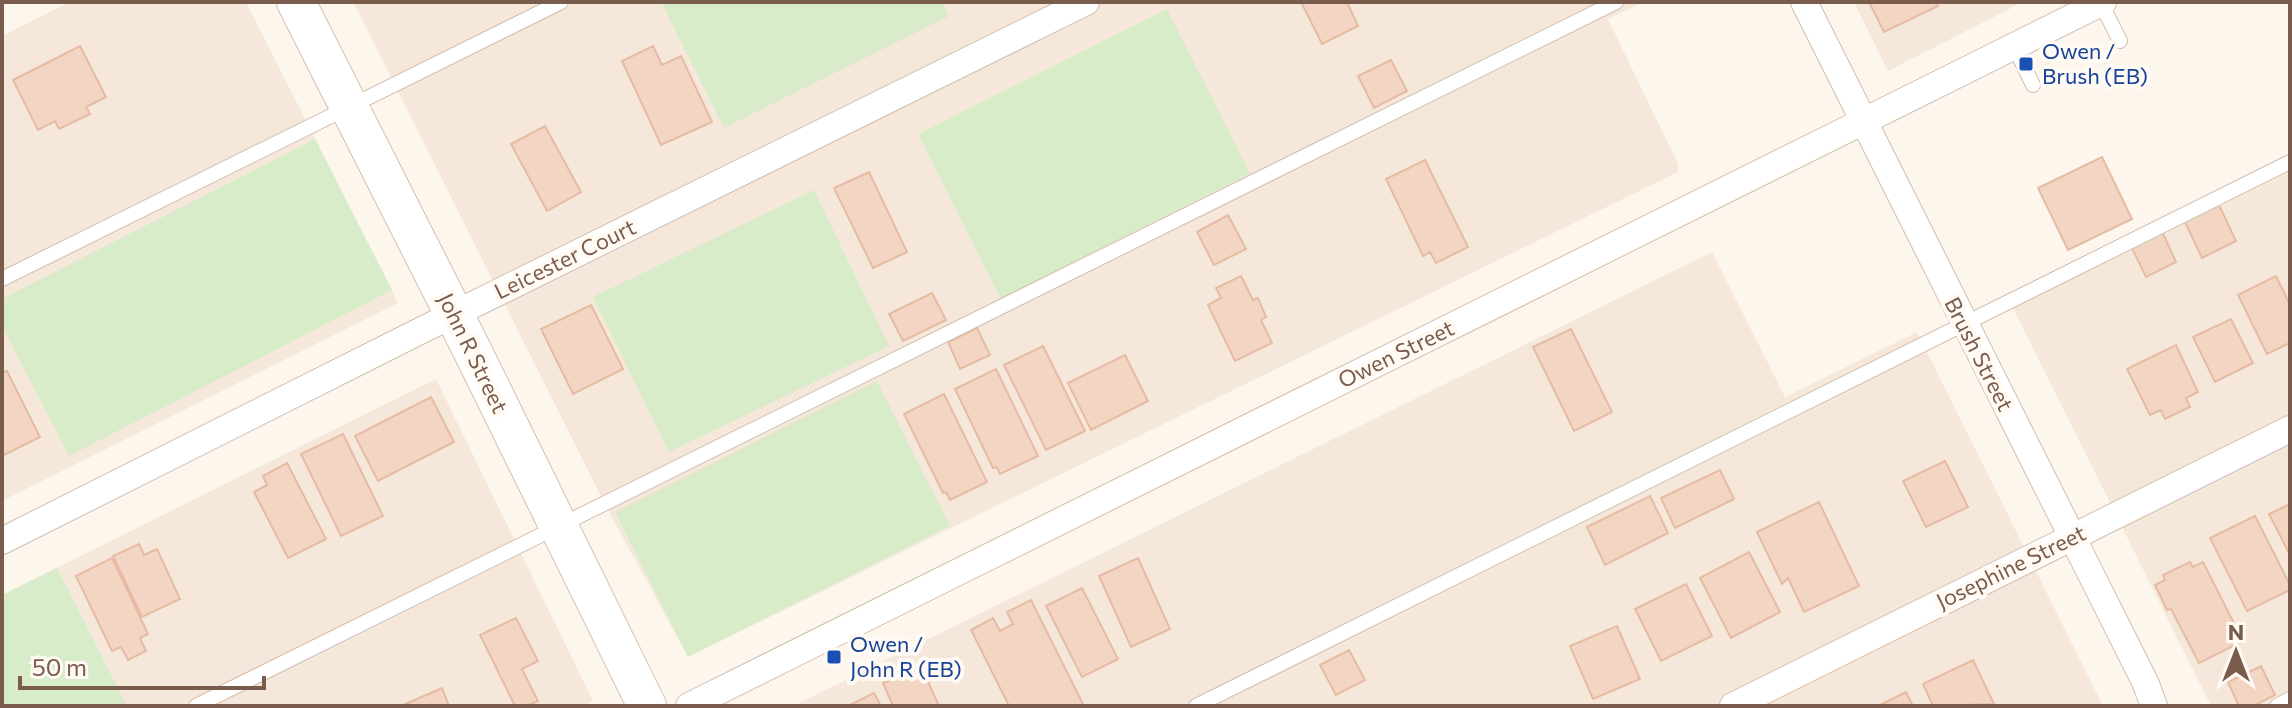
<svg xmlns="http://www.w3.org/2000/svg" width="2292" height="708" font-family="Commissioner,sans-serif">
	<rect width="100%" height="100%" fill="#fdf6ec"/>
	<!-- residential -->
	<path fill="#f5e8da" d="M70,2H246L398,303L2,501V36Z
		M353,2H1643L1608,19L1678,164V172L688,657L609,512Z
		M1854,2H2023L1888,71Z
		M2290,172V706H2211L2013,308Z
		M1712,252L1785,397L1917,332L2103,706H793Z
		M436,379L593,701L582,706H2V595Z"/>
	<!-- green -->
	<path fill="#d8ecc9" d="M661,2H942L949,16L724,128Z
		M1167,9L1250,173L1001,299L918,134Z
		M315,139L392,290L69,456L2,326V299Z
		M814,190L889,346L669,452L593,297Z
		M877,381L950,526L688,657L615,512Z
		M57,568L127,706H2V595Z"/>
	<!-- building -->
	<path fill="#f3d5c3" stroke="#e6bba3" stroke-width="2" d="M1301,2H1347L1358,26L1322,44Z
		M1869,2H1936L1938,6L1884,32Z
		M80,46L106,97L86,107L90,114L59,129L55,121L38,130L13,80Z
		M653,46L662,65L681,56L712,122L661,145L622,61Z
		M1391,60L1407,91L1374,108L1358,76Z
		M545,126L581,192L547,211L511,144Z
		M2102,157L2132,219L2068,250L2038,188Z
		M1425,160L1468,247L1436,263L1430,252L1423,256L1386,179Z
		M869,172L907,252L873,268L834,188Z
		M2218,203L2236,241L2202,258L2184,220Z
		M1228,215L1246,249L1214,265L1197,232Z
		M2161,229L2176,262L2146,277L2130,244Z
		M1241,276L1253,300L1258,298L1266,317L1261,320L1272,343L1235,361L1208,305L1221,298L1216,288Z
		M2276,276L2290,305V343L2267,354L2238,295Z
		M932,293L946,320L903,341L889,314Z
		M591,305L623,369L573,394L541,329Z
		M2231,319L2253,363L2215,382L2193,337Z
		M977,328L990,355L960,369L948,342Z
		M1571,329L1612,412L1574,431L1533,347Z
		M2176,345L2198,392L2186,398L2190,407L2165,419L2161,410L2150,415L2127,369Z
		M1043,346L1085,431L1046,450L1004,365Z
		M1125,355L1148,401L1091,430L1068,383Z
		M996,369L1038,456L1000,474L997,467L993,468L955,389Z
		M7,371L40,437L2,456V373Z
		M944,394L987,482L950,500L946,492L943,493L904,414Z
		M431,397L454,442L378,481L355,436Z
		M343,434L383,516L341,536L301,454Z
		M1945,461L1968,507L1926,527L1903,481Z
		M287,463L326,539L288,558L254,492L267,485L263,476Z
		M1720,470L1734,499L1675,528L1661,498Z
		M1650,496L1668,533L1605,565L1587,527Z
		M1819,502L1859,586L1804,612L1788,578L1782,584L1757,532Z
		M2290,504V555L2269,514Z
		M2255,516L2290,585V590L2247,611L2210,538Z
		M139,544L144,555L157,549L180,599L142,617L113,556Z
		M1749,552L1780,612L1731,638L1700,578Z
		M112,558L148,634L140,638L146,651L128,660L121,647L112,651L76,576Z
		M1138,558L1170,629L1131,647L1099,576Z
		M2190,562L2193,567L2203,562L2243,641L2199,663L2171,609L2167,610L2155,585L2165,580L2163,575Z
		M1686,584L1712,636L1661,661L1635,609Z
		M1082,588L1118,659L1082,677L1046,606Z
		M1031,600L1084,706H1009L971,630L993,618L1000,631L1013,624L1007,612Z
		M516,618L538,661L522,669L538,701L527,706H515L480,635Z
		M1617,626L1640,679L1593,699L1570,646Z
		M1349,650L1365,680L1336,695L1320,665Z
		M1973,660L1994,704L1933,706L1923,684Z
		M921,666L939,706H893L883,683Z
		M2261,666L2275,695L2253,706H2239L2228,682Z
		M442,688L449,706H401Z
		M1906,692L1913,706H1878Z
		M874,693L881,706H848Z"/>
	<g fill="none" stroke-linecap="round" stroke-linejoin="round">
		<!-- lane casing -->
		<g stroke="#d1beb0" stroke-width="16">
			<path id="lane" d="M2101,3L2120,41
				M2014,46L2033,85
				M2,279L561,2
				M196,706L1616,2
				M1196,706L2290,162
				M2277,706L2290,699"/>
		</g>
		<!-- street casing -->
		<g stroke="#d1beb0" stroke-width="28">
			<path id="street" d="M1804,2L2146,684L2154,706
				M2,541L420,331L1086,2
				M689,706L2103,2
				M1733,706L2290,429"/>
		</g>
		<!-- secondary casing -->
		<g stroke="#d6c0b0" stroke-width="40">
			<path id="secondary" d="M296,2L470,346L647,706"/>
		</g>
		<!-- lane -->
		<use href="#lane" stroke="#fff" stroke-width="14"/>
		<!-- street -->
		<use href="#street" stroke="#fff" stroke-width="26"/>
		<!-- secondary -->
		<use href="#secondary" stroke="#fff" stroke-width="38"/>
	</g>
	<!-- markers -->
	<g fill="#1a4fb4" stroke="#fffaf3" stroke-width="3">
		<rect x="2018" y="56" width="16" height="16" rx="4"/>
		<rect x="826" y="649" width="16" height="16" rx="4"/>
	</g>
	<g text-anchor="middle" stroke-width="8" stroke-linejoin="round" paint-order="stroke">
		<!-- transit labels -->
		<g font-size="22" fill="#164399" stroke="#fffaf3" text-anchor="start">
			<text x="2042" y="59">Owen /<tspan x="2042" dy="25">Brush (EB)</tspan></text>
			<text x="850" y="652">Owen /<tspan x="850" dy="25">John R (EB)</tspan></text>
		</g>
		<!-- street labels -->
		<g font-size="22" fill="#7a5c4d" stroke="#fffaf3">
			<text transform="translate(565 259) rotate(-26)" y="8">Leicester Court</text>
			<text transform="translate(473 353) rotate(64)" y="8">John R Street</text>
			<text transform="translate(1396 354) rotate(-26)" y="8">Owen Street</text>
			<text transform="translate(1979 354) rotate(63)" y="8">Brush Street</text>
			<text transform="translate(2011 567) rotate(-26)" y="8">Josephine Street</text>
		</g>
	</g>
	<!-- border -->
	<rect width="2292" height="708" fill="none" stroke="#7a5c4d" stroke-width="8"/>
	<!-- north arrow -->
	<g transform="translate(2236 652)" stroke="#fffaf3" stroke-width="6" paint-order="stroke">
	<path d="M0-6L14 30L0 20L-14 30Z" fill="#7a5c4d"/>
	<text y="-12" font-size="22" font-weight="bold" text-anchor="middle" fill="#7a5c4d">N</text>
	</g>
	<!-- scale -->
	<path d="M20 676v12h244v-12" fill="none" stroke="#7a5c4d" stroke-width="4"/>
	<text x="32" y="676" font-size="24" fill="#7a5c4d" stroke="#fffaf3" stroke-width="6" paint-order="stroke">50 m</text>
</svg>
